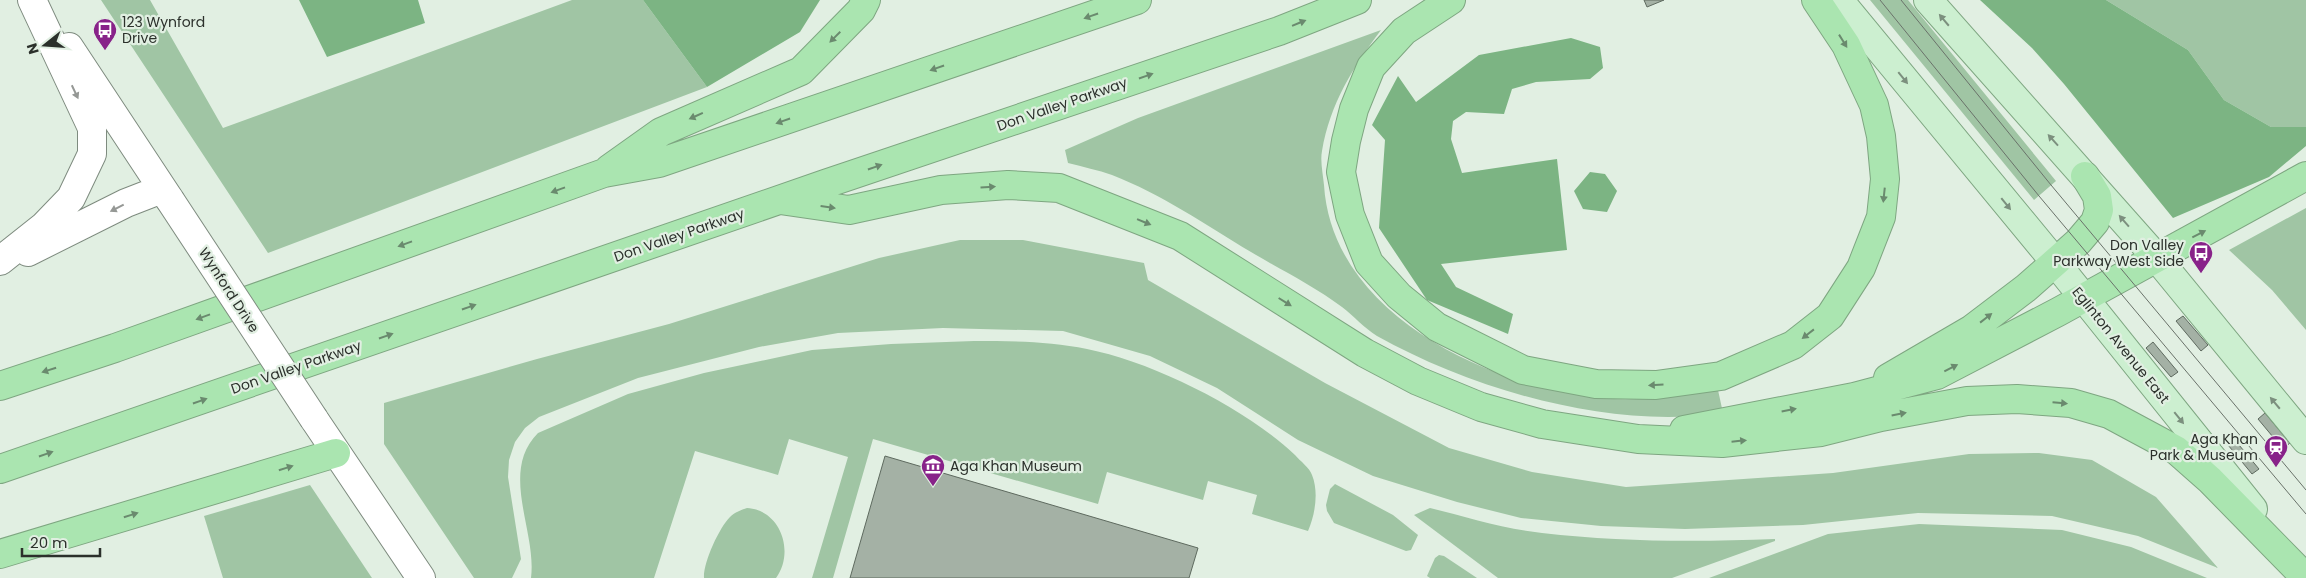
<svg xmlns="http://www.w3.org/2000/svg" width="2306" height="578" font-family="Poppins,sans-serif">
	<rect width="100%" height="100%" fill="#e1efe2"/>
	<!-- green -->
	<path fill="#a0c5a4" d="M101,0H150L223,128L572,0H643L707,87L268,253Z
		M1870,0H1908L2056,181L2034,200Z
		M2106,0H2306V127H2271L2224,100L2188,50Z
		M1381,30C1353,67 1330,104 1322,151C1320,161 1323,174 1324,185C1332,314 1488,386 1601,398C1640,402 1680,395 1718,390L1723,413C1611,430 1474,390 1377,336C1364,328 1354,316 1342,307C1314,286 1281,270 1251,252C1206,225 1161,194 1112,175C1098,170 1083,167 1068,163L1065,150L1138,118Z
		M2306,208V330L2272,290L2229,250Z
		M960,240H1023L1144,263L1148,280L1325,383L1449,448L1532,472L1626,487L1833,473L1969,454L2039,453L2092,460L2156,497L2218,568L2138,536L2052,516L1918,513L1803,525L1685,529L1601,526L1521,518L1457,502L1373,476L1298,440L1217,388L1150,356L1063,331L943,328L838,333L759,347L638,378L539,417L525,428L515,442L509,460L508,477L521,559L512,578H474L384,444V403L537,359L669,324L879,258Z
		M974,341C1012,341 1050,341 1087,349C1153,362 1247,409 1295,455C1300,461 1310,468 1312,475C1319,492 1315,515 1308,531L1252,514L1257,495L1208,481L1203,500L1107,472L1098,504L873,439L833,578H812L848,457L789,439L778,475L695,451L654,578H531C537,531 499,472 538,433L628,394L704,373L812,350L891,344Z
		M1335,484L1393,515L1418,535L1411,550L1406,551L1334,523L1327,511L1326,505L1330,489Z
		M310,485L372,578H223L204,516Z
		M747,508C781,510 795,552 776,578H704C703,563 719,528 730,517C735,512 741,510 747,508Z
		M1430,508C1467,517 1504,529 1542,533C1619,542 1697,542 1775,539V541L1672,578H1498L1414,515Z
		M1919,524L2062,530L2131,547L2207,578H1709L1828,534Z
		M1439,555L1444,556L1477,578H1430L1427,576L1435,558Z"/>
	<!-- forest -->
	<path fill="#7cb483" d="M299,0H418L425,23L327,57Z
		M643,0H820L800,32L707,87Z
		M1980,0H2106L2188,50L2224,100L2271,127H2306V146L2269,177L2173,218L2064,84L2032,48Z
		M1571,38L1600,47L1603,68L1590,79L1536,82L1512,89L1504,114L1466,112L1453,121L1451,139L1462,173L1557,159L1567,250L1441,264L1456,287L1513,314L1508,334L1427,300L1379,228L1385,140L1372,125L1398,76L1416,102L1479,55Z
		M1590,172L1605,174L1617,191L1607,212L1583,209L1574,191Z"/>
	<!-- building -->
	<path fill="#a4b1a5" stroke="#5e6a5f" d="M1644,0H1664L1647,7Z
		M2183,316L2208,345L2201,351L2176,321Z
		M2153,342L2178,372L2171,377L2146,348Z
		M2265,413L2290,443L2283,449L2258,419Z
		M2234,439L2259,469L2252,474L2228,445Z
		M885,456L1198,548L1189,578H850Z"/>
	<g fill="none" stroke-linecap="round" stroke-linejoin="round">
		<!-- minor casing -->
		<g stroke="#7e8b7f" stroke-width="30">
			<path id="minor" d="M69,47L170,200
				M28,252L126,203L162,189
				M0,261L44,226L71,198L92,154V128L32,0
				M314,419L421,578"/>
		</g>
		<!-- major casing -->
		<g stroke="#7ea681" stroke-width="30">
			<path id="major" d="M1839,0L2055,262L2253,509
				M1928,0L2156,257L2306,440"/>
		</g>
		<!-- highway casing -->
		<g stroke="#7ea681" stroke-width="30">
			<path id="highway" d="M1451,0L1404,31L1371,67L1354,109L1346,141L1341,172L1350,215L1369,263L1399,296L1437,327L1523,370L1596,384L1656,385L1721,376L1793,345L1830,316L1861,268L1881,217L1885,179L1881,136L1874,105L1846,45L1816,0
				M609,169L661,132L801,71L861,10L866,0
				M780,200L849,210L941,190L1008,185L1059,188L1180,236L1365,353L1418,381L1481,407L1542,424L1638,439L1722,443L1821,432L1881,417L1967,401L2017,399L2071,403L2109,414L2176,450L2210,480L2306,578
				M1888,378L1972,329L2026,288L2078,242L2095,222L2099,210L2097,196L2085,176
				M0,386L115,348L604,173L659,163L1137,0
				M1684,430L1854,397L1937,375L2058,312L2306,176
				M0,469L825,184L1279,31L1357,0
				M0,554L336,453"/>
		</g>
		<!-- minor -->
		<use href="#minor" stroke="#fff" stroke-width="28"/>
		<!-- major -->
		<use href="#major" stroke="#ccefd0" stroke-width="28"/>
		<!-- highway -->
		<use href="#highway" stroke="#aae5b0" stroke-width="28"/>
		<!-- tram -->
		<path stroke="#6a726a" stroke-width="1" d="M1880,0L2039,196L2306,514
			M1901,0L2051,185L2306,490"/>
		<!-- minor-bridge casing -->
		<g stroke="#7e8b7f" stroke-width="30" stroke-linecap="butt">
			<path id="minor-bridge" d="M170,200L314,419"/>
		</g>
		<!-- minor-bridge -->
		<use href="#minor-bridge" stroke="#fff" stroke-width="28"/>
	</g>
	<!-- one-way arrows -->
	<defs><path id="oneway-solid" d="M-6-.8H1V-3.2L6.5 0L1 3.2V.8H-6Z" transform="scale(1.25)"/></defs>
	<g fill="#6a8a6e">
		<use href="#oneway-solid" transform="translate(1091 16) rotate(161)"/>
		<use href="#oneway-solid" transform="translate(1299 23) rotate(-22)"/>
		<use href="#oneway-solid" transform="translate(835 37) rotate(135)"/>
		<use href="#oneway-solid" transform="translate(1843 41) rotate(58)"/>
		<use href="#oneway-solid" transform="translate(937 68) rotate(161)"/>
		<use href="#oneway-solid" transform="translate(1146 76) rotate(-19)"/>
		<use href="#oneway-solid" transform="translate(696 116) rotate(156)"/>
		<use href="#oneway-solid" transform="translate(783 121) rotate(161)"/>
		<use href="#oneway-solid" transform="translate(875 167) rotate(-19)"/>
		<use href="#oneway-solid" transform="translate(988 187) rotate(-4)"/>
		<use href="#oneway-solid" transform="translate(558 190) rotate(160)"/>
		<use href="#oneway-solid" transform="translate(1884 195) rotate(96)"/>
		<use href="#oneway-solid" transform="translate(828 207) rotate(8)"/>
		<use href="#oneway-solid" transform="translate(1144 222) rotate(22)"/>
		<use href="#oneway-solid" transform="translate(2199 234) rotate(-27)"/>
		<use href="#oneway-solid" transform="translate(405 244) rotate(160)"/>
		<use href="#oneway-solid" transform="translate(1285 302) rotate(32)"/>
		<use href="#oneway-solid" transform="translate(469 307) rotate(-19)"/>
		<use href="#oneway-solid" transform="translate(203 317) rotate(160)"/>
		<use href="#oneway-solid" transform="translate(1986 318) rotate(-38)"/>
		<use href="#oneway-solid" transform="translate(1808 334) rotate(142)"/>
		<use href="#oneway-solid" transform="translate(386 336) rotate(-19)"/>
		<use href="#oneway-solid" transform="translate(1951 368) rotate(-27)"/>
		<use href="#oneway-solid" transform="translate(49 370) rotate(162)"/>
		<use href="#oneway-solid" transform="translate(1656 385) rotate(177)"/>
		<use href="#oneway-solid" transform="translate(200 401) rotate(-19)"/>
		<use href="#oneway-solid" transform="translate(2060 403) rotate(5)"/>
		<use href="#oneway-solid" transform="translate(1789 410) rotate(-11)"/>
		<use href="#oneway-solid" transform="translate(1899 414) rotate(-11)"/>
		<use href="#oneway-solid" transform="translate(1739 441) rotate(-6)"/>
		<use href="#oneway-solid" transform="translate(46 454) rotate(-19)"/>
		<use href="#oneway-solid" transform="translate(286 468) rotate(-17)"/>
		<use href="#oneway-solid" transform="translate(131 515) rotate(-17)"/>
	</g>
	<g fill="#7c907e">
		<use href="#oneway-solid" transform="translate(1944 20) rotate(-130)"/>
		<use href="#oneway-solid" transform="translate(1903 78) rotate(51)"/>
		<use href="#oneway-solid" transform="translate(2053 140) rotate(-132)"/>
		<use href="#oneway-solid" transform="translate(2006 204) rotate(51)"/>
		<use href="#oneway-solid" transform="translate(2124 221) rotate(-131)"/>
		<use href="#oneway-solid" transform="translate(2275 403) rotate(-130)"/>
		<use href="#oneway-solid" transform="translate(2179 418) rotate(51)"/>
	</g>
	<g fill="#959895">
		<use href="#oneway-solid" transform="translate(75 92) rotate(65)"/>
		<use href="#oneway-solid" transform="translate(117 208) rotate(153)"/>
	</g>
	<!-- icons -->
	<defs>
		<g id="bus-pin" transform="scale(1.25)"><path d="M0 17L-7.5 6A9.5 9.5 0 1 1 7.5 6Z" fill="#882289" stroke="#e1efe2"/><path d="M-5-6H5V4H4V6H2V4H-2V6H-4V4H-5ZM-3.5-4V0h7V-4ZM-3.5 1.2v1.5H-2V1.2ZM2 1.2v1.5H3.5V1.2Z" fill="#fff"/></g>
		<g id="station-pin" transform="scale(1.25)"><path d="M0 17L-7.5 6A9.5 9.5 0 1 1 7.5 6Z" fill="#882289" stroke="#e1efe2"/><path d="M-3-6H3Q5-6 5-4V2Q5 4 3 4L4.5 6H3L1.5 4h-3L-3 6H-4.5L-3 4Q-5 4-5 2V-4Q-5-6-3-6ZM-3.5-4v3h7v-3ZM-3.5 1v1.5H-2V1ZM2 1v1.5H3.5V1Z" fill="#fff"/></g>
		<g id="museum-pin" transform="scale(1.25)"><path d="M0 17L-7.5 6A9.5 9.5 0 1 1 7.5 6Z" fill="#882289" stroke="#e1efe2"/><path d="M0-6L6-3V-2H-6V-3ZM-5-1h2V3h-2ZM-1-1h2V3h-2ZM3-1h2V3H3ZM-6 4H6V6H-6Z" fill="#fff"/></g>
	</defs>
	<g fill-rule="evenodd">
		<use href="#bus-pin" x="105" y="30"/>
		<use href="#bus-pin" x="2201" y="253"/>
		<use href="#station-pin" x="2276" y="447"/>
		<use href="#museum-pin" x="933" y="466"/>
	</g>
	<g text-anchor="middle" stroke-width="4.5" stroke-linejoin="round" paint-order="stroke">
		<!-- poi labels -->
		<g font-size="14" fill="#2b302b" stroke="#e1efe2" text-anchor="start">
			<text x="122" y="27">123 Wynford<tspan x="122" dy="16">Drive</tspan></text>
			<text x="2184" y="250" text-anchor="end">Don Valley<tspan x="2184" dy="16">Parkway West Side</tspan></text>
			<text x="2258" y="444" text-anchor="end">Aga Khan<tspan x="2258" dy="16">Park &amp; Museum</tspan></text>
			<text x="950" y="471">Aga Khan Museum</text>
		</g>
		<!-- street labels -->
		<g font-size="14" fill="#2b302b" stroke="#e1efe2">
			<text transform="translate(1062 104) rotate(-19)" y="5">Don Valley Parkway</text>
			<text transform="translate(679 235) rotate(-19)" y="5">Don Valley Parkway</text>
			<text transform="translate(229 290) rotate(57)" y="5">Wynford Drive</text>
			<text transform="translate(2121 345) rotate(51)" y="5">Eglinton Avenue East</text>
			<text transform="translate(296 367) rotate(-19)" y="5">Don Valley Parkway</text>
		</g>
	</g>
	<!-- north arrow -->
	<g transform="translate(45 45) rotate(253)" stroke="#e1efe2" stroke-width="4" paint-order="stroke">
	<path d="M0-4L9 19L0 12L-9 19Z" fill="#2b302b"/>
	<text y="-8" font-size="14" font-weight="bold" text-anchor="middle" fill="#2b302b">N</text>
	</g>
	<!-- scale -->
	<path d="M22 548v8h78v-8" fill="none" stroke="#2b302b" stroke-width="2.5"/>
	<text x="30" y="548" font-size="15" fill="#2b302b" stroke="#e1efe2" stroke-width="4" paint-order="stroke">20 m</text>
</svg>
